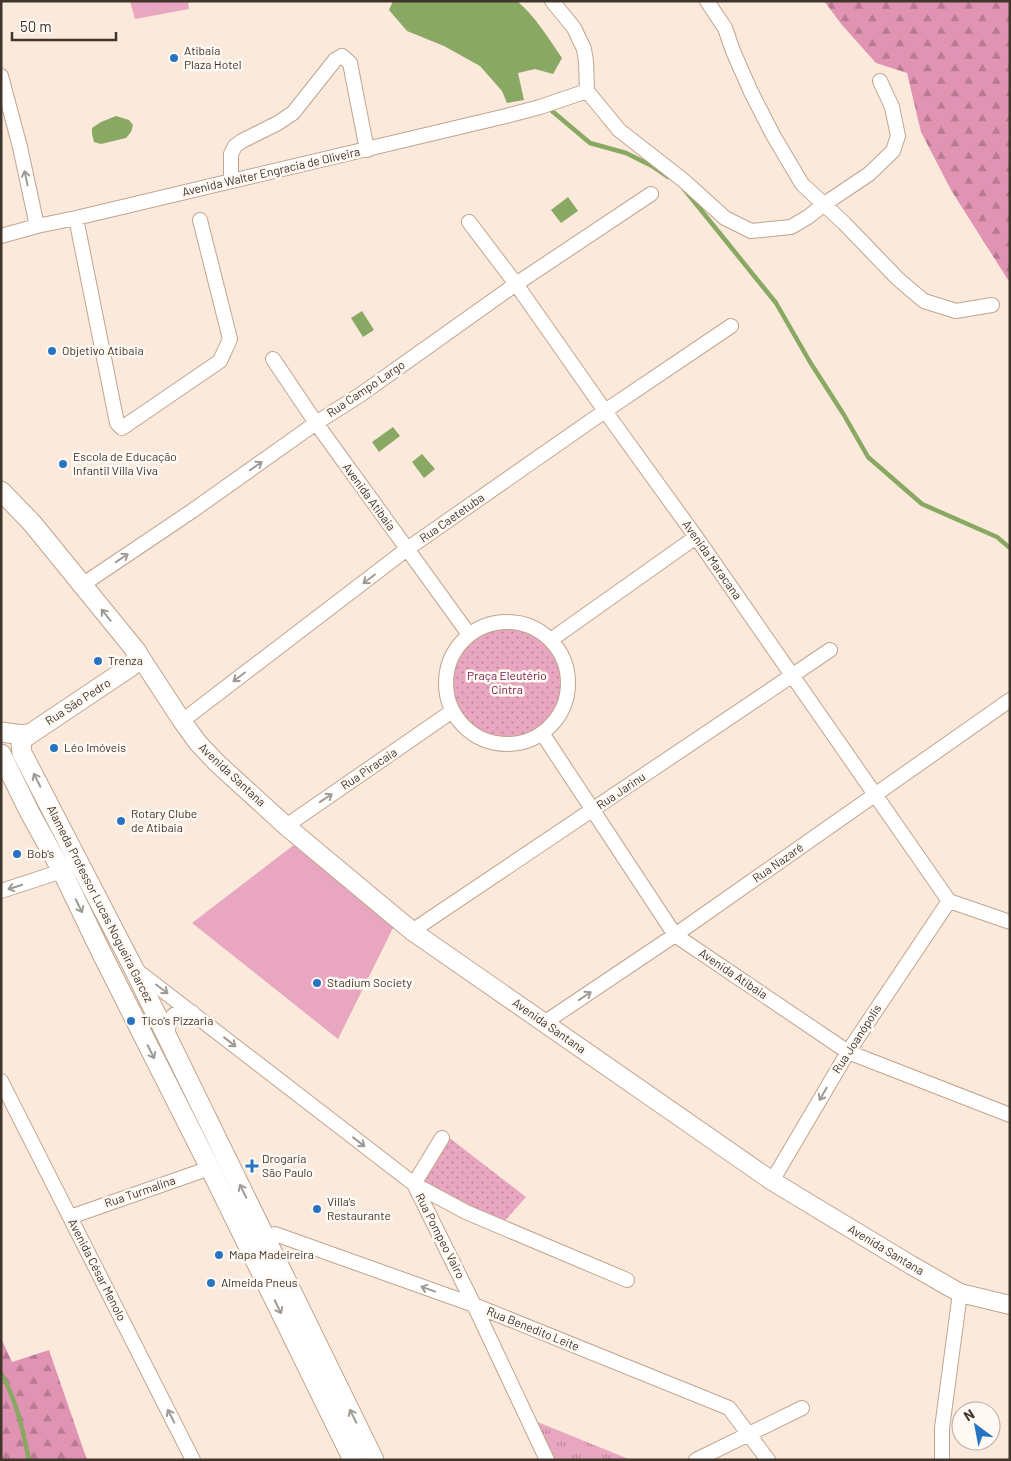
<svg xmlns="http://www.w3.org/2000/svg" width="1011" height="1461" font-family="Barlow,sans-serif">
	<defs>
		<pattern id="grass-dots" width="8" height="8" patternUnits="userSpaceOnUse" patternTransform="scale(1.25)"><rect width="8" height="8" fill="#e8a6c0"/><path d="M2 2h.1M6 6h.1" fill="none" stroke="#bd889c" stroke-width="1.8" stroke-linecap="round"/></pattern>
		<pattern id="forest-firs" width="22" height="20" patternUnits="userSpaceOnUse" patternTransform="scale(1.25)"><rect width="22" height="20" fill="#e193b3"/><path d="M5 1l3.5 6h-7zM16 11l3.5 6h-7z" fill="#b87992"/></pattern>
		<pattern id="park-tufts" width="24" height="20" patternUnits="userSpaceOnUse" patternTransform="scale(1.25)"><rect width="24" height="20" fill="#e8a6c0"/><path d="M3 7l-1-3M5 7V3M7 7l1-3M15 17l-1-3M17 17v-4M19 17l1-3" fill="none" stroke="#bd889c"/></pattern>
	</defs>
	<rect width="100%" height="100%" fill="#fbe9db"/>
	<!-- grass -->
	<path fill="url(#grass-dots)" d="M446 683a61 61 0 1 1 122 0a61 61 0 1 1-122 0Z
		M447,1136L526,1197L503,1223L423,1182Z"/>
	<!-- forest -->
	<path fill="url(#forest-firs)" d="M824,1H1010V283L951,190L921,132L907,73L876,63L842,25Z
		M1,1338L12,1362L49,1350L87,1460H1Z"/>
	<!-- park -->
	<path fill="url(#park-tufts)" d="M535,1421L631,1460H553Z"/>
	<!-- pitch -->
	<path fill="#e8a6c0" d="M130,1H188L189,9L135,19Z
		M295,844L394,926L338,1039L192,923Z"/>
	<!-- water -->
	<path fill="#88a863" d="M393,1H517C535,16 549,39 562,58L553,74L535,69L518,73L524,100L507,103L502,91L480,66L444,46L407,31L389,10Z
		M116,116L129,120L133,125L131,132L126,138L101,144L94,142L92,134V128L101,122Z
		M568,197L578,211L561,223L551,210Z
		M362,311L374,330L363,337L351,318Z
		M393,427L400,436L379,452L372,442Z
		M422,454L435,469L424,478L412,462Z"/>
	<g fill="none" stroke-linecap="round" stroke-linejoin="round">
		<!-- stream -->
		<path stroke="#88a863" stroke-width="4.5" d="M552,111L590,143L626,153L652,166L668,177
			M684,189L776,303L810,362L844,415L868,457L922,504L997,537L1010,548
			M1,1373C16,1399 23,1430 29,1460"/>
		<!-- minor casing -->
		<g stroke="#c0a58e" stroke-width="16">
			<path id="minor" d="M552,1L574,28L584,49L586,61L587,91L619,130L683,180L725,218L751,231L791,227L808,217L823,205L869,174L893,151L898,136L892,107L880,81
				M707,1L725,28L733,51L751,92L773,135L802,184L844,223L898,279L924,301L956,311L992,305
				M1,76L20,147L37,226
				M231,181V154L235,146L242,141L278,123L293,113L335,60L342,56L350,63L367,150
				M76,218L117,423L122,428L220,361L230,339L200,220
				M469,222L516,284L605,411L696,537L949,901
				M1,236L37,226L76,218L506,116L540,107L587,91
				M273,359L316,423L468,633
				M82,585L192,511L316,423L360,395L516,284L651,194
				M446 683a61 61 0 1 1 122 0a61 61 0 1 1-122 0Z
				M552,639L696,537
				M182,721L407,549L605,411L731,326
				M542,733L675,935L848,1052L1010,1115
				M286,826L451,712
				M1,891L62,871
				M949,901L1010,922
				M412,931L830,650
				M135,969L414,1184L474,1305L547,1460
				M544,1023L675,935L1010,700
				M167,1036C169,1019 172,1008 192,1012
				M1,1081L193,1460
				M772,1181L848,1052L949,901
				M414,1184L466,1212L627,1280
				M414,1184L442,1138
				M70,1217L210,1168
				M260,1243L267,1240L275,1234L474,1305L729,1408L768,1460
				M696,1460L802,1408
				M942,1460V1428L960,1293"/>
		</g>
		<!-- tertiary casing -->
		<g stroke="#c0a58e" stroke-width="20">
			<path id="tertiary" d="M137,652L182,721L198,743L217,763L286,826L412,931L772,1181L911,1265L960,1293L1010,1305"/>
		</g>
		<!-- secondary casing -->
		<g stroke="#c0a58e" stroke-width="21">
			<path id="secondary" d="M1,491L32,523L137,652L135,663L130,667L24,738L21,744L22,753L133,967L374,1460
				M1,732L23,735L31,733
				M1,754L30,813L62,871L102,954L210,1168L353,1460"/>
		</g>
		<!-- minor -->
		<use href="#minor" stroke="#fff" stroke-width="14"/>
		<!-- tertiary -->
		<use href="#tertiary" stroke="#fff" stroke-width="18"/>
		<!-- secondary -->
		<use href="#secondary" stroke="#fff" stroke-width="19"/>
	</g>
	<!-- one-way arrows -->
	<defs><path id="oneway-shaft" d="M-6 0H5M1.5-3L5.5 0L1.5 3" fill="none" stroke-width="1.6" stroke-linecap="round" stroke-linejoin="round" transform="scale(1.25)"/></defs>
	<g stroke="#a09a95">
		<use href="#oneway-shaft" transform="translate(26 178) rotate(-102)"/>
		<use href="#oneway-shaft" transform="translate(256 466) rotate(-35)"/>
		<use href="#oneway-shaft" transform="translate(122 558) rotate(-34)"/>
		<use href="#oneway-shaft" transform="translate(369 579) rotate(143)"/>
		<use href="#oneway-shaft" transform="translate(106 615) rotate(-129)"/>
		<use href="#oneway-shaft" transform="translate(239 677) rotate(143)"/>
		<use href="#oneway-shaft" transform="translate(37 780) rotate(-117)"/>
		<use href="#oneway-shaft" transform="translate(326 798) rotate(-34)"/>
		<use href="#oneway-shaft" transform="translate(15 887) rotate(162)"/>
		<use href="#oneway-shaft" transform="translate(79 906) rotate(64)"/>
		<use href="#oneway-shaft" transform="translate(162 989) rotate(37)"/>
		<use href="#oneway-shaft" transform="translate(585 996) rotate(-34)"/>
		<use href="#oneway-shaft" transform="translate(230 1042) rotate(38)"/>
		<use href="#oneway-shaft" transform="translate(151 1052) rotate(63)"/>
		<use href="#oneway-shaft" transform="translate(823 1094) rotate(120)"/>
		<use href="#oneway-shaft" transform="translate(359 1142) rotate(38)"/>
		<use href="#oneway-shaft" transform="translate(243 1191) rotate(-116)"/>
		<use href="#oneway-shaft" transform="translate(428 1289) rotate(-160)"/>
		<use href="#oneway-shaft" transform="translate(278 1307) rotate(64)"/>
		<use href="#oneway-shaft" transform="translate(171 1416) rotate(-117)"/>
		<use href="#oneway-shaft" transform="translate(353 1416) rotate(-116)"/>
	</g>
	<!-- markers -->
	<g fill="#2774c3" stroke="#fff9f4" stroke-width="2">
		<circle cx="174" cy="58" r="5"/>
		<circle cx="52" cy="351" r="5"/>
		<circle cx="63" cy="464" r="5"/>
		<circle cx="98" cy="661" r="5"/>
		<circle cx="54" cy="748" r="5"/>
		<circle cx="121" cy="821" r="5"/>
		<circle cx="17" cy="854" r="5"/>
		<circle cx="317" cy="983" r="5"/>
		<circle cx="131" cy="1021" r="5"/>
		<path d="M249.5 1158.5h5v5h5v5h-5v5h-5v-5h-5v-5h5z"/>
		<circle cx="317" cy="1209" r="5"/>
		<circle cx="219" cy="1255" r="5"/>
		<circle cx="211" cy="1283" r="5"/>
	</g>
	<g text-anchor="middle" stroke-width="5" stroke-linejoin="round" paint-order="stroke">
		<!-- poi labels -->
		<g font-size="12" fill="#40352b" stroke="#fff9f4" text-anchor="start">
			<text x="184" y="55">Atibaia<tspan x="184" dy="14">Plaza Hotel</tspan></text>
			<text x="62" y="355">Objetivo Atibaia</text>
			<text x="73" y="461">Escola de Educação<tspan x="73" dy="14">Infantil Villa Viva</tspan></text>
			<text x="108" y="665">Trenza</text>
			<text x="64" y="752">Léo Imóveis</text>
			<text x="131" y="818">Rotary Clube<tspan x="131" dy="14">de Atibaia</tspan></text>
			<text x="27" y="858">Bob's</text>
			<text x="327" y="987">Stadium Society</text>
			<text x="141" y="1025">Tico's Pizzaria</text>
			<text x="262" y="1163">Drogaria<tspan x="262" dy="14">São Paulo</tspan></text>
			<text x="327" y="1206">Villa's<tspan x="327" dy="14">Restaurante</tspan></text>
			<text x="229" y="1259">Mapa Madeireira</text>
			<text x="221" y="1287">Almeida Pneus</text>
		</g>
		<!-- street labels -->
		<g font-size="12" fill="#40352b" stroke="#fff9f4">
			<text transform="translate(271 172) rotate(-13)" y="4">Avenida Walter Engracia de Oliveira</text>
			<text transform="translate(366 389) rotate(-34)" y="4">Rua Campo Largo</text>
			<text transform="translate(369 497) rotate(54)" y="4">Avenida Atibaia</text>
			<text transform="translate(452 518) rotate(-35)" y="4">Rua Caetetuba</text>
			<text transform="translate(712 560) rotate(55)" y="4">Avenida Maracana</text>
			<text transform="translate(78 702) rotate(-33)" y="4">Rua São Pedro</text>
			<text transform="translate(369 769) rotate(-34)" y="4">Rua Piracaia</text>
			<text transform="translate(232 775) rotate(43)" y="4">Avenida Santana</text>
			<text transform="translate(621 791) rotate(-34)" y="4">Rua Jarinu</text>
			<text transform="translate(778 863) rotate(-35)" y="4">Rua Nazaré</text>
			<text transform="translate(100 904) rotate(63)" y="4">Alameda Professor Lucas Nogueira Garcez</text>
			<text transform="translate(733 974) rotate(34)" y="4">Avenida Atibaia</text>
			<text transform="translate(549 1026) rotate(35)" y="4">Avenida Santana</text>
			<text transform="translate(857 1039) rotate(-57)" y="4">Rua Joanópolis</text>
			<text transform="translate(140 1192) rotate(-19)" y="4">Rua Turmalina</text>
			<text transform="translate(440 1236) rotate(63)" y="4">Rua Pompeo Vairo</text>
			<text transform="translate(886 1250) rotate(31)" y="4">Avenida Santana</text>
			<text transform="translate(97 1270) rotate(63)" y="4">Avenida César Menolo</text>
			<text transform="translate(533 1329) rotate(22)" y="4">Rua Benedito Leite</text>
		</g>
		<!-- park labels -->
		<g font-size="12" fill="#711746" stroke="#fff9f4">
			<text x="507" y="680">Praça Eleutério<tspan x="507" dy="14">Cintra</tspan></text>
		</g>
	</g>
	<!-- border -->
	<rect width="1011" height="1461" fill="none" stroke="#40352b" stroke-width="5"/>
	<!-- north arrow -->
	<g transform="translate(976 1426) rotate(328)"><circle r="24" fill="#fff9f4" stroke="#b3aba4"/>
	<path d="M0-4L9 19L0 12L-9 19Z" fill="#2774c3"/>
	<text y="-8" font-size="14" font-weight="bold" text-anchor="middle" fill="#40352b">N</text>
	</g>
	<!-- scale -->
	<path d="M12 32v8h104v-8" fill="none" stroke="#40352b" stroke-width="2.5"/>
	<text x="20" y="32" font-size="15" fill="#40352b" stroke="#fff9f4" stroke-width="4" paint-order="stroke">50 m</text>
</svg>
